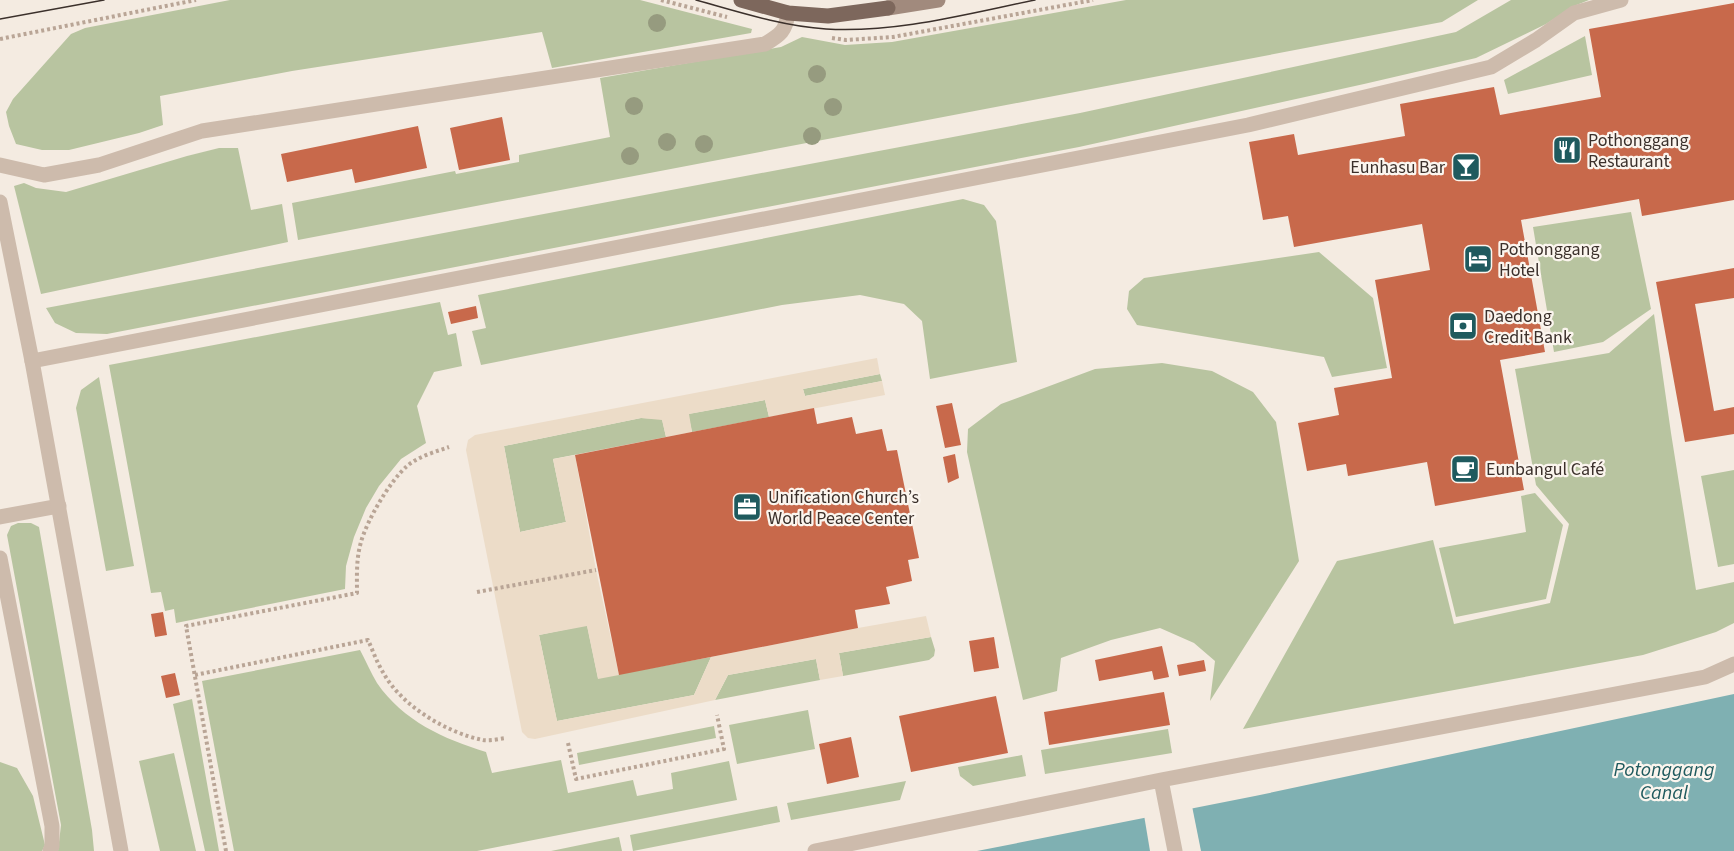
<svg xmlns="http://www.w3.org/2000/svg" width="1734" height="851" font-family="'Source Sans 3',sans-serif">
	<rect width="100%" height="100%" fill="#f4ebe1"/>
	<!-- green -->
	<path fill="#b8c4a0" d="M230,0H640L752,29L751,33L552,68L542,32L292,71L160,96L163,125L139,133L69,150H42L16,144L9,126L6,112L13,99L71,34L85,28Z
		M1126,0H1478L1442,22L298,240L292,203L455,171L456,174L519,162V155L610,137L600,78L781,47L802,37L845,45L892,42Z
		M1511,0H1589L1574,6L1546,24L1476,58L1364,84L1079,147L107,334L76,333L55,323L46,308L1080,113L1456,32Z
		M1585,36L1592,75L1508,94L1504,80Z
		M219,148H238L251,210L282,204L288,242L41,294L14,186L24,183L36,188L66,192L187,156Z
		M963,199L984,205L996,221L1017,362L930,379L922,321L904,304L860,295L782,305L481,365L472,331L486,328L478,295Z
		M1631,212L1651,309L1603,342L1554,352L1533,227Z
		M1319,252L1373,298L1387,368L1332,377L1324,357L1137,325L1127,309L1129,291L1144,278Z
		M440,302L448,335L456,333L462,366L434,372L417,406L426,443L401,459L379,486L366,508L354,537L346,566L345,589L176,623L174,609L165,611L161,592L151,593L109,365Z
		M1654,314L1671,433L1696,590L1734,582V623L1716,632L1643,655L1243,729L1337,561L1433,540L1454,624L1550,603L1569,524L1536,485L1515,369L1609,353Z
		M1162,363L1212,371L1253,392L1276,422L1299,561L1210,701L1215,661L1194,643L1160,628L1111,640L1061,658L1057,691L1023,700L967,452L968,429L1001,404L1095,369Z
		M880,374L882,381L805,396L803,389Z
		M99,377L134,566L106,571L76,408L81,390Z
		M765,400L769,417L692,432L688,414Z
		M641,418L662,419L666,437L553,459L566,522L520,532L504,446Z
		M1734,470V564L1718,567L1701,476Z
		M1535,493L1563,525L1546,599L1456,617L1439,548L1526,532L1521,496Z
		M18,523H31L39,527L92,830L94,851H58L61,825L7,535L11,526Z
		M587,625L598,678L711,657L694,695L557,721L539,635Z
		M931,637L935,650L934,656L929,660L843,676L839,653Z
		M360,650C366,661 371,673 377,683C403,721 444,739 486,752L492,773L561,760L568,793L633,780L637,796L673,789L671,773L729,761L737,800L477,851H234L202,681Z
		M816,659L820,680L715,700L728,675Z
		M192,699L219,851H205L173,704Z
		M808,710L815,749L737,764L729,725Z
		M714,726L716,738L579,765L577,753Z
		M1168,729L1172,753L1045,774L1041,750Z
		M174,753L196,851H160L139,761Z
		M1022,755L1026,776L973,786L960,776L958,767Z
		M0,762L17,768L33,796L45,845L42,851H0Z
		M906,781L900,800L791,820L787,803Z
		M777,806L780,822L633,851L630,835Z
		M619,837L622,851H551Z"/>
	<!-- plaza -->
	<path fill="#ecdcc8" d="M877,358L880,374L803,389L805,396L882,381L885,395L769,417L765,400L689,414L692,432L666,437L662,420L641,418L504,446L520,532L566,522L553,459L575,455L596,570L619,675L598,679L587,626L539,635L557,721L694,695L711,657L858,628L926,616L931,637L839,653L843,676L820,680L816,659L728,675L715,700L535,739L528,738L522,732L466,450L468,440L475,435Z"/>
	<!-- water -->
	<path fill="#7fb0b2" d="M1734,694V851H977L1255,796Z"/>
	<!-- pier -->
	<path fill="#f4ebe1" d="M1192,806L1201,851H1150L1144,815Z"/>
	<!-- building -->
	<path fill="#c8694b" d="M1734,3V200L1642,216L1639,199L1521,220L1545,352L1500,360L1524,490L1435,506L1427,462L1348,476L1346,464L1307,471L1298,423L1339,415L1334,388L1392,378L1375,280L1430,270L1422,224L1294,247L1288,216L1263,220L1249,142L1294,134L1298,155L1405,136L1400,104L1494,87L1500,115L1601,97L1589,29Z
		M502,117L510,160L459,170L450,128Z
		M418,126L427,168L355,183L352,169L287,182L281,154Z
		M1734,268V298L1695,304L1714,411L1734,407V434L1685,442L1656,282Z
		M476,306L478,318L451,324L448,312Z
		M952,403L961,445L945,448L936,406Z
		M814,408L817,424L852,417L856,434L882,429L887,451L897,450L919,558L908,560L912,581L886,587L890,604L855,610L858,628L619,675L575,455Z
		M955,454L959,478L948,483L943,457Z
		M163,612L167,635L155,637L151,614Z
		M994,637L999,668L974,672L969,641Z
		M1162,646L1169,677L1154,680L1152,671L1099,681L1095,660Z
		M1204,660L1206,671L1179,676L1177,665Z
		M175,673L180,695L166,698L161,676Z
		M1164,692L1170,725L1049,745L1044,712Z
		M996,696L1008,753L911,772L899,716Z
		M851,737L859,777L827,784L819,744Z"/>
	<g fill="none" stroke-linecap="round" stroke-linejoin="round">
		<!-- path -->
		<path stroke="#b9a596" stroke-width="4" stroke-dasharray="3 3" stroke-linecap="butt" d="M661,0L727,17
			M832,38L846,40L893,37L1093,0
			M0,39L196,0
			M477,592L596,570
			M195,675L368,640C373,651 377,663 384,674C402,706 447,733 483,740C490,741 499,739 506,738
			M568,743L576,779L724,749L717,715
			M226,851L186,626L357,593C357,576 356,559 361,542C367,520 390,481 407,466C419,456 435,452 449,447"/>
		<!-- service -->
		<path stroke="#cdbbac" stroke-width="15" d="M0,165L44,175L99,165L202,131L765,44C780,35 786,31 788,13
			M32,361L1248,125L1491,67L1536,40L1574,13L1621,0
			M0,517L59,506
			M0,558L52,826V846L50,851"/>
		<!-- minor -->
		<path stroke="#cdbbac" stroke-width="15" d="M0,202L32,361L121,851
			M1161,780L1175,851
			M815,851L1161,780L1705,677L1734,664"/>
		<!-- secondary -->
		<path stroke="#a18a7d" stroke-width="15" d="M888,8L938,0"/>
		<!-- primary -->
		<path stroke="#7d675c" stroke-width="15" d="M741,0L788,13L828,16L888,8"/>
		<!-- tram -->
		<path stroke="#3b302b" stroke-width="1.5" d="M696,0C739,12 782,26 826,29C897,33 966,14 1035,0
			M0,19L104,0"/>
	</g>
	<!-- trees -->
	<g fill="#969b7f">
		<circle cx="657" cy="23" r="9"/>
		<circle cx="817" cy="74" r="9"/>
		<circle cx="634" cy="106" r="9"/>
		<circle cx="833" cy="107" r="9"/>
		<circle cx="812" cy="136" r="9"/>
		<circle cx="667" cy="142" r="9"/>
		<circle cx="704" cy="144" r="9"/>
		<circle cx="630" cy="156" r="9"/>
	</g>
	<!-- icons -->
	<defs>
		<g id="restaurant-square" transform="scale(1.5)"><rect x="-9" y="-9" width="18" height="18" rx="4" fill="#1f5a5e" stroke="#fbf5ee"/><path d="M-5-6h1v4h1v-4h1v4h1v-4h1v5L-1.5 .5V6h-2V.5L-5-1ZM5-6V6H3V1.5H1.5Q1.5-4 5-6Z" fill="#fff"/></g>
		<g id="bar-square" transform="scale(1.5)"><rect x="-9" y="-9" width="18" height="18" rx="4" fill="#1f5a5e" stroke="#fbf5ee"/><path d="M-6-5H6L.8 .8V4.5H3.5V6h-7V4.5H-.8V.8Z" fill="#fff"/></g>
		<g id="hotel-square" transform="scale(1.5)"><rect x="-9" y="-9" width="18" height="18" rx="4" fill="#1f5a5e" stroke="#fbf5ee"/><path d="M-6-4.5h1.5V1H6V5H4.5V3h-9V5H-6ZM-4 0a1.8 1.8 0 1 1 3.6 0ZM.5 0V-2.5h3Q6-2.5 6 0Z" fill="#fff"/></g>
		<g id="bank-square" transform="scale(1.5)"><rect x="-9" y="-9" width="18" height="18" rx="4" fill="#1f5a5e" stroke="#fbf5ee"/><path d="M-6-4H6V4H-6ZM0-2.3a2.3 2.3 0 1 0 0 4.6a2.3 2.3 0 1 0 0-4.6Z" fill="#fff"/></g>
		<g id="cafe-square" transform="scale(1.5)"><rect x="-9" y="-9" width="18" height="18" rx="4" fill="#1f5a5e" stroke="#fbf5ee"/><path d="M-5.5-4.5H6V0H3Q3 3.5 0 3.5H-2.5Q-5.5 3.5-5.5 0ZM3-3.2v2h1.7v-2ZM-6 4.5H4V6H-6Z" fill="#fff"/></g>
		<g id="office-square" transform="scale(1.5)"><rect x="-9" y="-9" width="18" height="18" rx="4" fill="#1f5a5e" stroke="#fbf5ee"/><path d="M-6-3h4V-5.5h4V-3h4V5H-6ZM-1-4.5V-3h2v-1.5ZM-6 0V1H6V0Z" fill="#fff"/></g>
	</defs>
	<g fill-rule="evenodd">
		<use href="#restaurant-square" x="1567" y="150"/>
		<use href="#bar-square" x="1466" y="167"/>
		<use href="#hotel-square" x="1478" y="259"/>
		<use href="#bank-square" x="1463" y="326"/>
		<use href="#cafe-square" x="1465" y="469"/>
		<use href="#office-square" x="747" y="507"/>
	</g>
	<g text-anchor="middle" stroke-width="4.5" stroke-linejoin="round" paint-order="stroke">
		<!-- poi labels -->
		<g font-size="18" fill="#3b302b" stroke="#fbf5ee" text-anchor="start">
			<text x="1588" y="146">Pothonggang<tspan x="1588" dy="21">Restaurant</tspan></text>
			<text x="1445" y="173" text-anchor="end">Eunhasu Bar</text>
			<text x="1499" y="255">Pothonggang<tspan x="1499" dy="21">Hotel</tspan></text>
			<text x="1484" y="322">Daedong<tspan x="1484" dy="21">Credit Bank</tspan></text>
			<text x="1486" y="475">Eunbangul Café</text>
			<text x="768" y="503">Unification Church’s<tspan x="768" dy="21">World Peace Center</tspan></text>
		</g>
		<!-- water labels -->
		<g font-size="20" font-style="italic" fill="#1f5a5e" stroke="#fbf5ee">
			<text x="1664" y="776">Potonggang<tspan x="1664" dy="23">Canal</tspan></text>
		</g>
	</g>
</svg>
